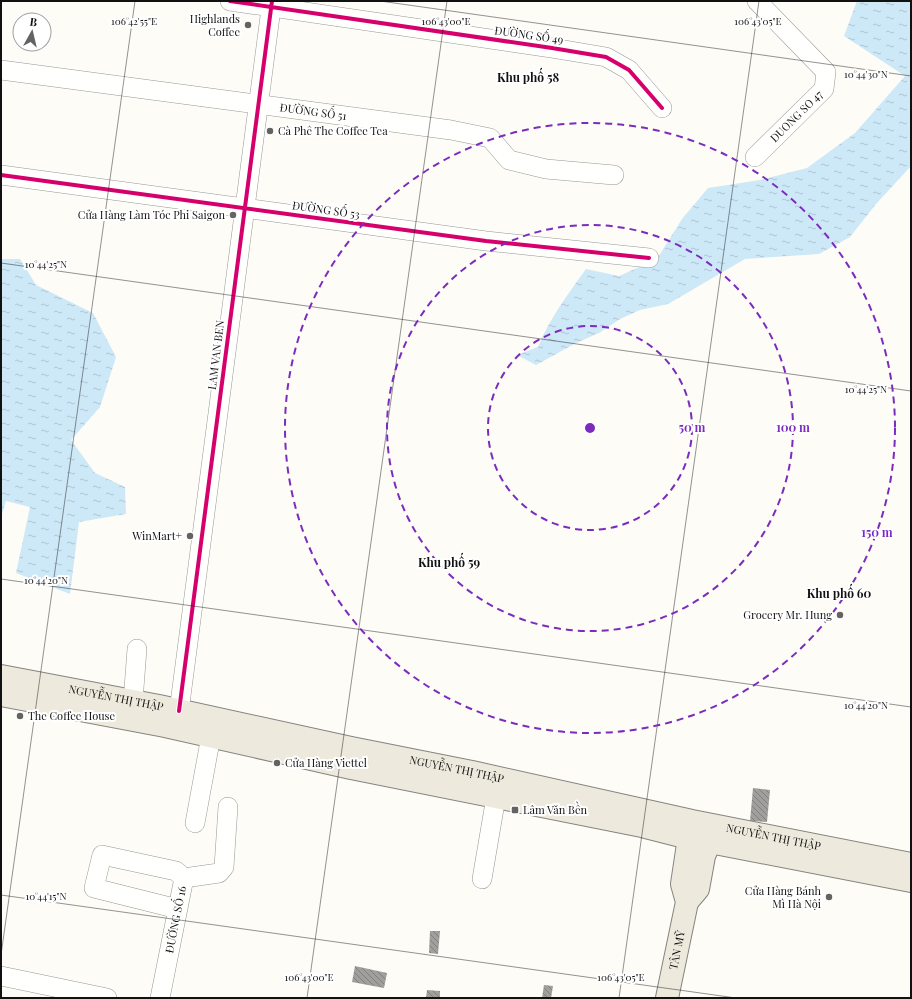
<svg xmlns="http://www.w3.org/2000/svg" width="912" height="999" font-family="'Playfair Display',serif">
	<defs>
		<pattern id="water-ripples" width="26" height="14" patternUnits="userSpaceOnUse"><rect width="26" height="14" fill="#cde8f7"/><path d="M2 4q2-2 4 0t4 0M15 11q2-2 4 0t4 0" fill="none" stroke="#afc6d3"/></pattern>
		<pattern id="building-back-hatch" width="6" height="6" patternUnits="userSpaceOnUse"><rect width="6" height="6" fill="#a19f9c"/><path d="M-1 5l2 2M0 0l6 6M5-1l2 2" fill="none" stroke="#82807e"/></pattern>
	</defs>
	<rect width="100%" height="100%" fill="#fdfcf7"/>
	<!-- water -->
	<path fill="url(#water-ripples)" d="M857,1H911V166L876,204L850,237L819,254L745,259L668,304L640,310L620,319L599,333L576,343L536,365L517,355L538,347C550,318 568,294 586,269L619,276L657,259L682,219L708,188L760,180L807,168L855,133L905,76L844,36Z
		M1,259H20L36,285L93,313L116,357L100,407L71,440L95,473L125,487L126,514L79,522L70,594L16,573L30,507L6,501L1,517Z"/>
	<!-- building -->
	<path fill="url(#building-back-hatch)" d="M753,788L770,790L767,822L750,821Z
		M430,931H440L438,954L429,953Z
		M355,966L387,973L384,988L352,982Z
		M544,985L553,986L551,998H542Z
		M427,990L440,991V998H426Z"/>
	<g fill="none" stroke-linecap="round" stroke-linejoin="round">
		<!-- minor casing -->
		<g stroke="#979795" stroke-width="20">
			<g id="minor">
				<path d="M230,1L552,48L606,57L629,70L662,108"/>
				<path id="s1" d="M1,70L451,130L490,138L509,160L546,169L614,175"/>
				<path id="s2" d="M755,157L824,89L826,72L757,1"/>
				<path d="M1,175L486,241L649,258"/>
				<path d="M133,701L137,649"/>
				<path d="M179,711L272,1"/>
				<path d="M195,823L211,736"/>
				<path d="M184,878L219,873L224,867L228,807"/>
				<path d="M482,879L496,797"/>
				<path d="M1,976L107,998"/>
				<path id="s3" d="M160,998L184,878L176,871L102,855L94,888L178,909"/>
			</g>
		</g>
		<!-- major casing -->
		<g stroke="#858482" stroke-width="24">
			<g id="major">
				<path id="s4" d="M1,676L159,706L351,748L472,772L692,821L911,864"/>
				<path d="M1,695L165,726L351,768L642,826L689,838L911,881"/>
				<path d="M687,902L698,889L704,856L710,842L713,827"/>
				<path id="s5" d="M667,998L687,902L682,884L691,824"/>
			</g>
		</g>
		<!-- minor -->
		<use href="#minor" stroke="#fffffe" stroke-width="19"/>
		<!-- major -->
		<use href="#major" stroke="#ede9dc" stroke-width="22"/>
		<!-- cycleway casing -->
		<g stroke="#fff" stroke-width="6">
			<path id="cycleway" d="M230,1L552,48L606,57L629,70L662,108
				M1,175L486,241L649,258
				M179,711L272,1"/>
		</g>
		<!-- cycleway -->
		<use href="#cycleway" stroke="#d6006c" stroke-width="4"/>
	</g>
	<!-- ticks -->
	<path fill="none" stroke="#111" stroke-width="1" stroke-opacity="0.45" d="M380,1L911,76M1,263L911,391M1,579L911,707M1,895L736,998M1,955L135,1M307,998L447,1M619,998L759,1"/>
	<!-- distance rings -->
	<g fill="none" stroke="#7b2cbf" stroke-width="2" stroke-dasharray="7 5">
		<circle cx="590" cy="428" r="102"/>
		<circle cx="590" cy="428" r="203"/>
		<circle cx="590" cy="428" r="305"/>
	</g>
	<!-- markers -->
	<g fill="#646362" stroke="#fff" stroke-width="1.5">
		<circle cx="248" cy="25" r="4"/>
		<circle cx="270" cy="131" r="4"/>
		<circle cx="233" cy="215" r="4"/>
		<circle cx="190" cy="536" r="4"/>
		<circle cx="840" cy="615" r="4"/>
		<circle cx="20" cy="716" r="4"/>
		<circle cx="277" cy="763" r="4"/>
		<rect x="511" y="806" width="8" height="8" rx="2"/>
		<circle cx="829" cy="897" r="4"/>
	</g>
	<g text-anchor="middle" stroke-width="4" stroke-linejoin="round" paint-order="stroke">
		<!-- poi labels -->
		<g font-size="11" fill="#111" stroke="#fff" text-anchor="end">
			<text x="240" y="23">Highlands<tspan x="240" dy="13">Coffee</tspan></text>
			<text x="278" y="135" text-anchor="start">Cà Phê The Coffee Tea</text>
			<text x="225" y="219">Cửa Hàng Làm Tóc Phi Saigon</text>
			<text x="182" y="540">WinMart+</text>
			<text x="832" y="619">Grocery Mr. Hung</text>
			<text x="28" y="720" text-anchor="start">The Coffee House</text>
			<text x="285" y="767" text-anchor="start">Cửa Hàng Viettel</text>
			<text x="523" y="814" text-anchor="start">Lâm Văn Bền</text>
			<text x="821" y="895">Cửa Hàng Bánh<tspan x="821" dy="13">Mì Hà Nội</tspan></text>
		</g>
		<!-- street labels -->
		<g font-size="11" fill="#111" stroke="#fff">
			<text transform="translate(529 35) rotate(8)" y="4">ĐƯỜNG SỐ 49</text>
			<text dy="4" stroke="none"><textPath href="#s1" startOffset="315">ĐƯỜNG SỐ 51</textPath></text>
			<text dy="4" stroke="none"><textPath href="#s2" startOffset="58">DUONG SO 47</textPath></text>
			<text transform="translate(326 210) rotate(8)" y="4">ĐƯỜNG SỐ 53</text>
			<text transform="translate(216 355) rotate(-83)" y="4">LAM VAN BEN</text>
			<text dy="4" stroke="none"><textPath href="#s4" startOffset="117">NGUYỄN THỊ THẬP</textPath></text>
			<text dy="4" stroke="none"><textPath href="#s4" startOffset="465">NGUYỄN THỊ THẬP</textPath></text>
			<text dy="4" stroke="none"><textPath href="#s4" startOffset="789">NGUYỄN THỊ THẬP</textPath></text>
			<text dy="4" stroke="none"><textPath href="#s3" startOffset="80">ĐƯỜNG SỐ 16</textPath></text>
			<text dy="4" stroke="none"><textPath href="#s5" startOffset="49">TÂN MỸ</textPath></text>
		</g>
		<!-- neighbourhood labels -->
		<g font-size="12" font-weight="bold" fill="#111" stroke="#fff">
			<text x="528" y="82">Khu phố 58</text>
			<text x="449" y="567">Khu phố 59</text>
			<text x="839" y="598">Khu phố 60</text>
		</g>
	</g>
	<g font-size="10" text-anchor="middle" fill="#111" stroke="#fff" stroke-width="4" stroke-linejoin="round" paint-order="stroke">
		<text x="134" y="25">106°42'55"E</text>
		<text x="446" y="25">106°43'00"E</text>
		<text x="758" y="25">106°43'05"E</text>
		<text x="866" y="78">10°44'30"N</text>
		<text x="46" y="268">10°44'25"N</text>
		<text x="866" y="393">10°44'25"N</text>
		<text x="46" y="584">10°44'20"N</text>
		<text x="866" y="709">10°44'20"N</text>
		<text x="46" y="900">10°44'15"N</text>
		<text x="309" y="981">106°43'00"E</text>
		<text x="621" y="981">106°43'05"E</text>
	</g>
	<circle cx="590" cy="428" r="6" fill="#7b2cbf" stroke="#fff" stroke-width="2"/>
	<g font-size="12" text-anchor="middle" font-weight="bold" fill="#7b2cbf" stroke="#fff" stroke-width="4" stroke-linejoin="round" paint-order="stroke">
		<text x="692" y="432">50 m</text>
		<text x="793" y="432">100 m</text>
		<text x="877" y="537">150 m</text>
	</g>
	<!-- border -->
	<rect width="912" height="999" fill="none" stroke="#111111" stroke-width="4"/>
	<!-- north arrow -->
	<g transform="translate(32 32) rotate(8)"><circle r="19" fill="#ffffff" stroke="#a0a0a0"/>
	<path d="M0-3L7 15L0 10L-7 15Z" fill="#646362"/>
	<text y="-6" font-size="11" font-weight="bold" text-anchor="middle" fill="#111111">B</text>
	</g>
</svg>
